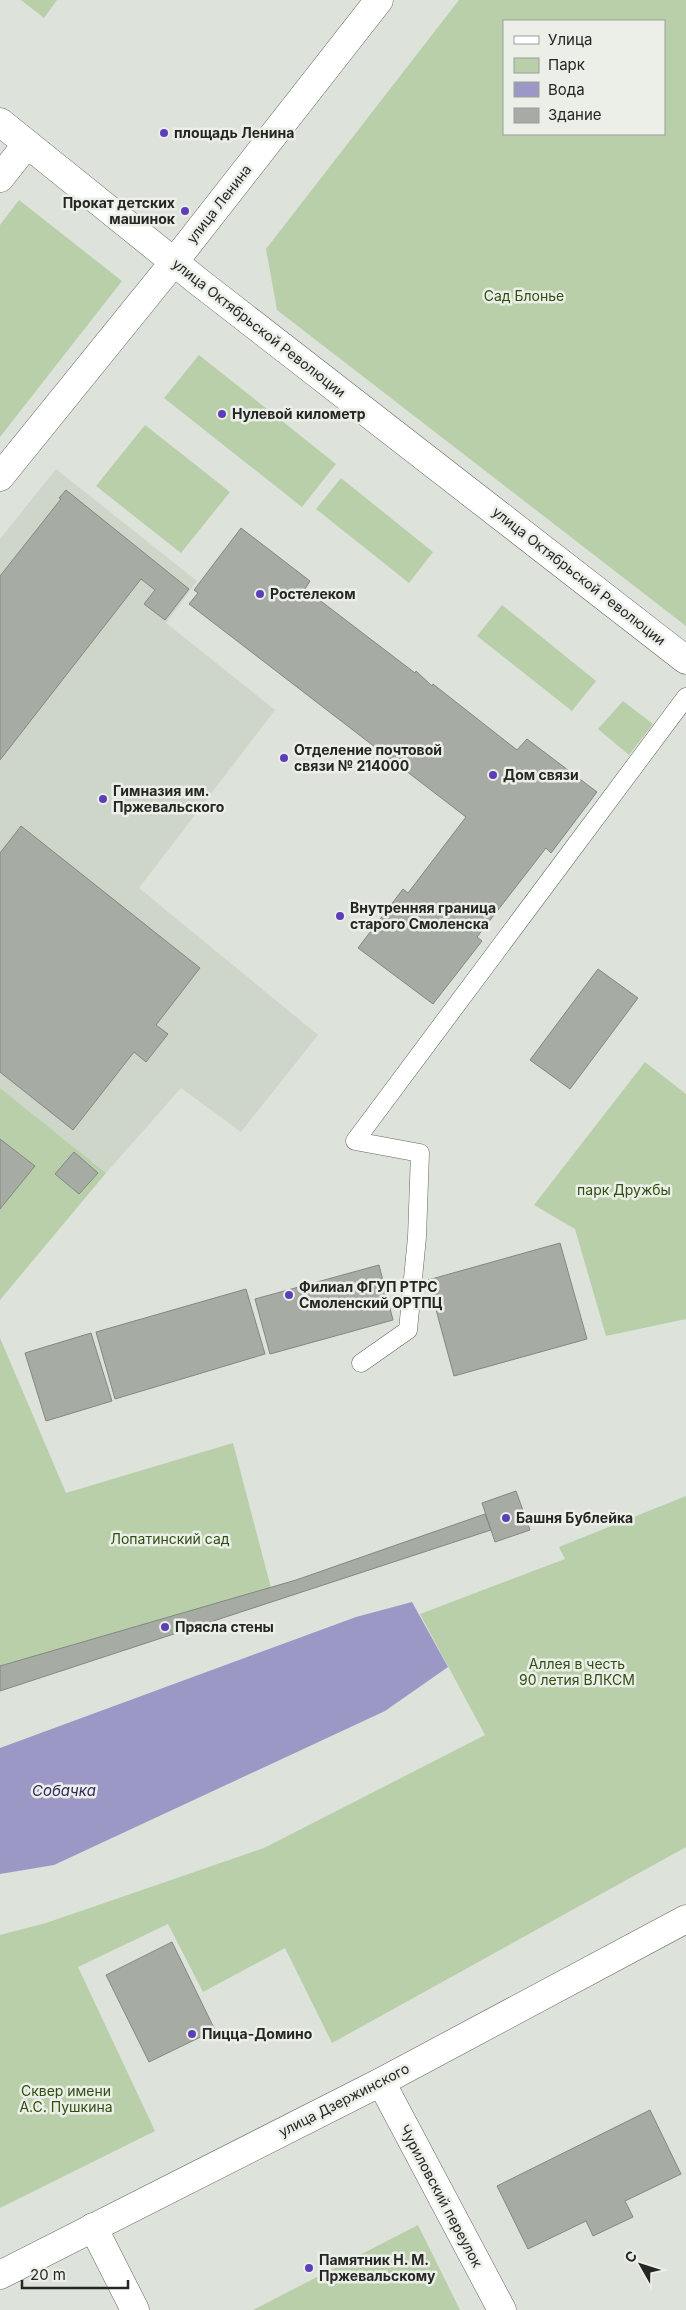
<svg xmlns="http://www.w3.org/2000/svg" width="686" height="2310" font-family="Inter,sans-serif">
	<rect width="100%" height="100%" fill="#dde2da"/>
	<!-- built -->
	<path fill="#ced6c9" d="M56,469L197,581L166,623L275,710L139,888L318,1035L241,1132L181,1088L106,1173L0,1088V539Z"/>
	<!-- green -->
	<path fill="#b9cfaa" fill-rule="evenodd" d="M21,0H57L44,18Z
		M459,0H686V626L277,310L266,249ZM505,21H665V134H505Z
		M19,200L122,281L0,437V225Z
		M199,355L336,464L302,507L164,398Z
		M145,425L230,492L181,553L96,486Z
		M341,478L433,552L409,583L316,509Z
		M502,605L596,681L572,711L477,636Z
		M623,701L653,724L629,755L598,729Z
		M645,1062L686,1094V1319L606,1336L575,1229L534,1205Z
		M0,1088L106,1173L0,1300Z
		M0,1338L66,1493L233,1443L271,1588L0,1666Z
		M686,1496V1847L332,2043L285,1948L203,1992L168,1924L78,1967L155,2131L0,2208V1935L46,1923L264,1848L485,1735L420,1614L565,1559L559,1547Z
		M418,2225L460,2310H253Z"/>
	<!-- water -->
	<path fill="#9c98c5" d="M412,1602L448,1667L385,1711L54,1865L0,1874V1748L356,1617Z"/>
	<!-- building -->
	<path fill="#a6aba4" stroke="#848882" d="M66,490L189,589L165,620L144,604L155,590L141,579L0,760V576L61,499L59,498Z
		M241,528L310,581L305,589L415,673L416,671L432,686L433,684L438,688L517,750L527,739L597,792L551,853L546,848L477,937L482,941L433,1004L358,948L403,889L408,893L466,817L189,604L198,593L194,590Z
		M21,826L200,968L156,1025L168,1034L146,1062L134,1052L73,1130L0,1072V853Z
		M598,969L638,998L570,1089L530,1060Z
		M0,1139L35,1166L0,1209Z
		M74,1152L98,1173L79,1194L55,1174Z
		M560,1243L587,1339L454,1376L428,1280Z
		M379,1265L393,1320L270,1354L255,1299Z
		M246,1289L265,1354L115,1399L96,1332Z
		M91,1333L112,1401L46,1421L25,1353Z
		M516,1491L530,1530L495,1542L482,1503Z
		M485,1514L491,1530L0,1691V1666L296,1580Z
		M172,1942L215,2030L149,2062L106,1975Z
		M650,2110L681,2174L625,2201L633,2217L593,2236L586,2221L528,2249L497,2186Z"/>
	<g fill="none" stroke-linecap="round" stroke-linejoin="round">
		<!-- service casing -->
		<g stroke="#646862" stroke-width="19">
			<path id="service" d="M361,1363L408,1330L417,1237L420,1153L355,1141L686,697"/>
		</g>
		<!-- pedestrian casing -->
		<g stroke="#646862" stroke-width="29">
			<path id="pedestrian" d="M0,122L199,282L686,660
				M0,477L174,262L379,0"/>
		</g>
		<!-- minor casing -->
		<g stroke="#646862" stroke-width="29">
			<path id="minor" d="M0,178L27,144
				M381,2082L502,2310
				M93,2227L135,2310"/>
		</g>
		<!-- secondary casing -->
		<g stroke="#646862" stroke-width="29">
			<path id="secondary" d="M0,2275L381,2082L686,1919"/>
		</g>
		<!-- service -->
		<use href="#service" stroke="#fff" stroke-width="18"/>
		<!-- pedestrian -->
		<use href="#pedestrian" stroke="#fff" stroke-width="28"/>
		<!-- minor -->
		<use href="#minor" stroke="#fff" stroke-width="28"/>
		<!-- secondary -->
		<use href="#secondary" stroke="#fff" stroke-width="28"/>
	</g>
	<!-- markers -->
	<g fill="#5c3fb7" stroke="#ebefe8" stroke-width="2">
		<circle cx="164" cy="133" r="5"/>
		<circle cx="185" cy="211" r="5"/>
		<circle cx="222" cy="414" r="5"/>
		<circle cx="260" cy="594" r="5"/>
		<circle cx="284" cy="758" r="5"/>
		<circle cx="493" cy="775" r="5"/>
		<circle cx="103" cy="799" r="5"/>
		<circle cx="340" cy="916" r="5"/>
		<circle cx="289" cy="1295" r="5"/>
		<circle cx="506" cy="1518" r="5"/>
		<circle cx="165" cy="1627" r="5"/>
		<circle cx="192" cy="2034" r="5"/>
		<circle cx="309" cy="2268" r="5"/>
	</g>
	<g text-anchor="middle" stroke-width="5" stroke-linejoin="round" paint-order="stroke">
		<!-- poi labels -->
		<g font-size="14" font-weight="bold" fill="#262724" stroke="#ebefe8" text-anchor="start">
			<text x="174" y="138">площадь Ленина</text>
			<text x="175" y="208" text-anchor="end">Прокат детских<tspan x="175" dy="16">машинок</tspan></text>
			<text x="232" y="419">Нулевой километр</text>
			<text x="270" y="599">Ростелеком</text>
			<text x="294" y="755">Отделение почтовой<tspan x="294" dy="16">связи № 214000</tspan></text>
			<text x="503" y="780">Дом связи</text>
			<text x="113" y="796">Гимназия им.<tspan x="113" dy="16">Пржевальского</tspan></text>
			<text x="350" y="913">Внутренняя граница<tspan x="350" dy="16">старого Смоленска</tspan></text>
			<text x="299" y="1292">Филиал ФГУП РТРС<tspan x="299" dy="16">Смоленский ОРТПЦ</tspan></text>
			<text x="516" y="1523">Башня Бублейка</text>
			<text x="175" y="1632">Прясла стены</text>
			<text x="202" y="2039">Пицца-Домино</text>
			<text x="319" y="2265">Памятник Н. М.<tspan x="319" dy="16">Пржевальскому</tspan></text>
		</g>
		<!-- street labels -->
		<g font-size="14" fill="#262724" stroke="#ebefe8">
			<text transform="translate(219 204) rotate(-52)" y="5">улица Ленина</text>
			<text transform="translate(259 328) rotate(38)" y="5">улица Октябрьской Революции</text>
			<text transform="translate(579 576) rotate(38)" y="5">улица Октябрьской Революции</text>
			<text transform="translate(344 2100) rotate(-27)" y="5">улица Дзержинского</text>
			<text transform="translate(441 2196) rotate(62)" y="5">Чуриловский переулок</text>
		</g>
		<!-- park labels -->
		<g font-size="14" fill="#2f4e10" stroke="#ebefe8">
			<text x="524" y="301">Сад Блонье</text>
			<text x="624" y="1195">парк Дружбы</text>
			<text x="170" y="1544">Лопатинский сад</text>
			<text x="577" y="1669">Аллея в честь<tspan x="577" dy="16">90 летия ВЛКСМ</tspan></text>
			<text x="66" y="2096">Cквер имени<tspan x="66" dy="16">А.С. Пушкина</tspan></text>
		</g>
		<!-- water labels -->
		<g font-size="15" font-style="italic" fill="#33285f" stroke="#ebefe8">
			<text x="64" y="1796">Собачка</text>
		</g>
	</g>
	<!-- legend -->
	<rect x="503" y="20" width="162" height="115" fill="#ebefe8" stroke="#9c9f9a"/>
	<rect x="514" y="36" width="25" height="8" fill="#ffffff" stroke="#9c9f9a"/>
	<text x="548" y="45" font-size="15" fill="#262724">Улица</text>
	<rect x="514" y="58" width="25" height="15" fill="#b9cfaa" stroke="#9c9f9a"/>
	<text x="548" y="70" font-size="15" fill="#262724">Парк</text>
	<rect x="514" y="82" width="25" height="15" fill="#9c98c5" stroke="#9c9f9a"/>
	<text x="548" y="95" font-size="15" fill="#262724">Вода</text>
	<rect x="514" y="108" width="25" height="15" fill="#a6aba4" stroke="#9c9f9a"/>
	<text x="548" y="120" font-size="15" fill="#262724">Здание</text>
	<!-- north arrow -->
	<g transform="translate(641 2265) rotate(309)" stroke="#ebefe8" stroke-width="4" paint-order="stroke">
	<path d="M0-4L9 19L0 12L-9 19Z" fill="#262724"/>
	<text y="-8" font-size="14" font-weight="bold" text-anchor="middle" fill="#262724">С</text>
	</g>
	<!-- scale -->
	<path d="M22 2280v8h106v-8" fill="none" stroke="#262724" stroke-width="2.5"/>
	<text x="30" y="2280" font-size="15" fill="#262724" stroke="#ebefe8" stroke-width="4" paint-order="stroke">20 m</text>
</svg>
